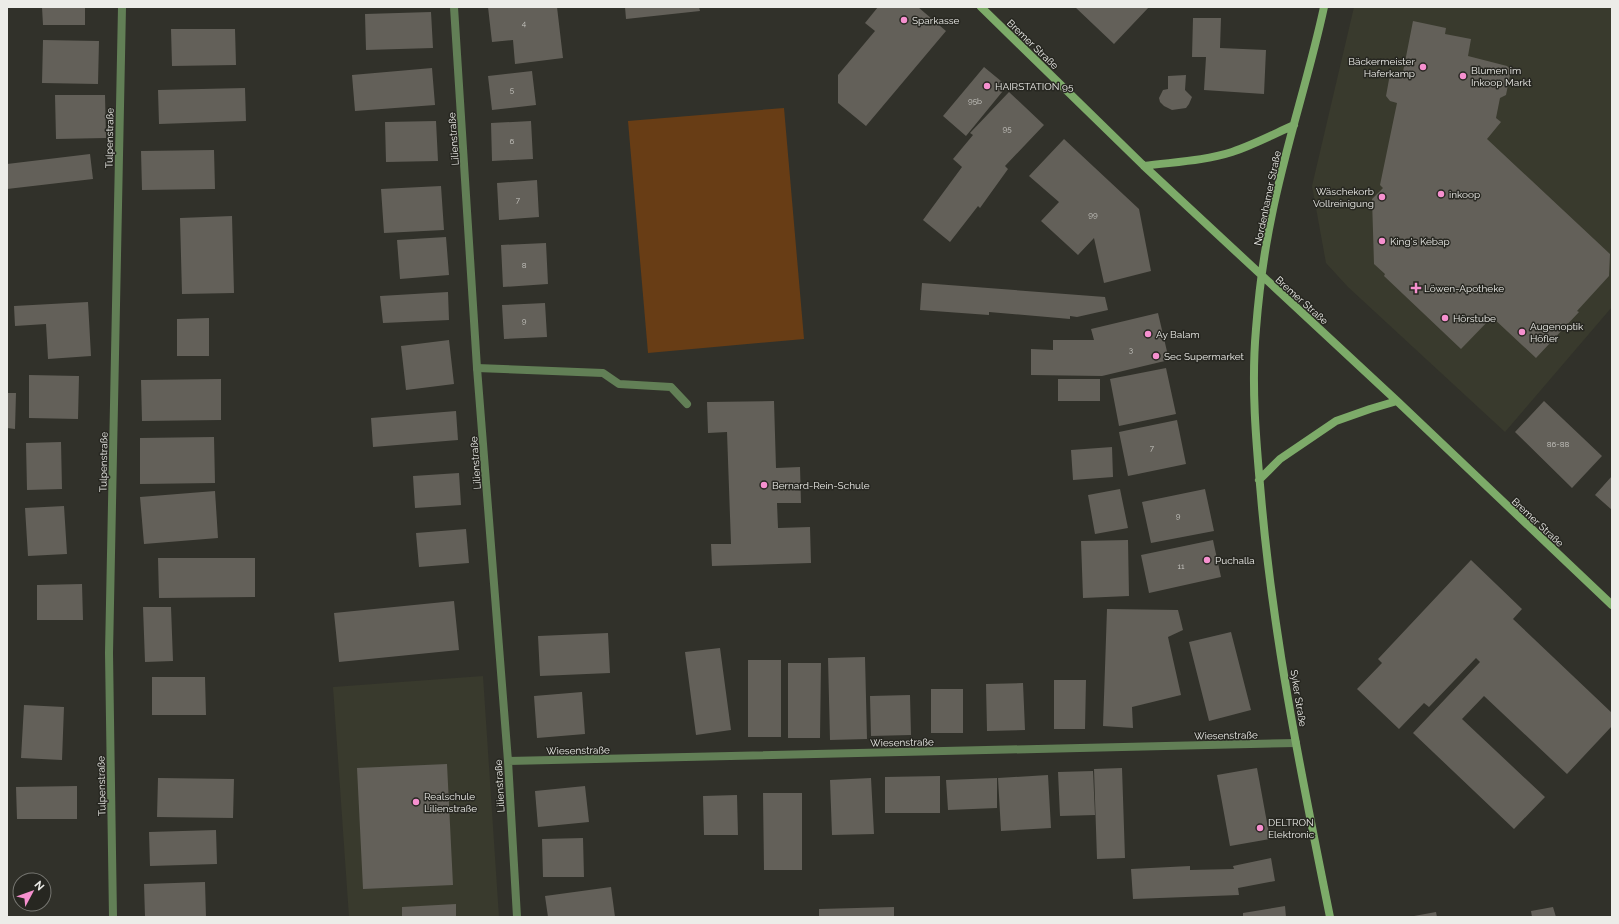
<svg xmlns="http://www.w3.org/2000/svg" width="1619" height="924" font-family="Raleway,sans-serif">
	<rect width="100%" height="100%" fill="#31312a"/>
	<!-- built -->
	<path fill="#393a2d" d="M1354,7H1612V307L1505,432L1348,287L1326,263L1312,186Z
		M483,676L499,917H349L333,687Z"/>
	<!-- green -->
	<path fill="#683d15" d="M784,108L804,339L648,353L628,121Z"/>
	<!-- building -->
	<path fill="#636059" d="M42,7H85V25H43Z
		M488,7H557L563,58L515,64L513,40L492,42Z
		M625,7H699L700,11L626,19Z
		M878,7H918L946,31L866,126L838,103V75L875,31L865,23Z
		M1075,7H1149L1114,44Z
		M431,12L433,48L366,50L365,14Z
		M1193,18H1221L1220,48L1266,50L1264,94L1204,90L1206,57H1192Z
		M1413,21L1446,28L1445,34L1471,39L1468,56L1507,66L1511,70L1506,95L1500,98L1496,118L1501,122L1487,139L1610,254L1609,276L1577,311L1579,312L1536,358L1492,317L1461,349L1384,276L1385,274L1374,264L1372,199L1383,188L1380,185L1397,103L1390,101L1386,96L1390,74L1397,71L1403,72Z
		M171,29H235L236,65L172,66Z
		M43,40L99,41L98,84L42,83Z
		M984,67L1007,86L966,136L943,116Z
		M432,68L435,105L355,111L352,75Z
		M532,71L536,105L492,110L488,76Z
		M1186,75L1185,90L1192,97L1189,104L1186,108L1172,110L1164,106L1160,102L1159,98L1163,90L1168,89V76Z
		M245,88L246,121L159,124L158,90Z
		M1009,92L1044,125L1005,166L1008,169L980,208L978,206L950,242L923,220L962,167L953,159L973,135L970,133Z
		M55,95H105L106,138L56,139Z
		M436,121L438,161L386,162L385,122Z
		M531,121L533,159L492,161L491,123Z
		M1064,139L1139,209L1151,271L1104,283L1094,238L1078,255L1041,221L1059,202L1029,176Z
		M214,150L215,189L142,190L141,151Z
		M90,154L93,179L7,189V164Z
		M537,180L539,217L499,220L497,183Z
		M441,186L444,230L384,233L381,189Z
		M232,216L234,293L182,294L180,218Z
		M446,237L449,275L400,279L397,240Z
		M546,243L548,284L503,287L501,245Z
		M922,283L1105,297L1108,310L1077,317L1070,316V319L989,312V315L920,310Z
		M448,292L449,320L383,323L380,296Z
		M88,302L91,356L48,359L46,324L15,326L14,306Z
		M545,303L547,337L504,339L502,305Z
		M1158,313L1169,360L1102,376L1031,375V349L1053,350V340H1094L1091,329Z
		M209,318V356H177V319Z
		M449,340L454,384L406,390L401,346Z
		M1166,368L1176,414L1119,426L1110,379Z
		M29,375L79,376L78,419L29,418Z
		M221,379V420L142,421L141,380Z
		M1058,379H1100V401H1058Z
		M7,393H16L15,429L7,428Z
		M774,401L776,468L800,467L801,503H777L778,528L810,527L811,563L712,566L711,544H731L727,432L708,433L707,402Z
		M1544,401L1602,456L1572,488L1515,432Z
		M456,411L458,440L373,447L371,418Z
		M1177,420L1186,464L1128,476L1119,432Z
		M214,437L215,483L140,484V438Z
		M61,442L62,489L27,490L26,443Z
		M1112,447L1113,477L1073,480L1071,450Z
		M459,473L461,505L415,508L413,476Z
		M1612,476V510L1595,495Z
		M1120,489L1128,528L1095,534L1088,495Z
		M1205,489L1214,531L1151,543L1142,502Z
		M215,491L218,538L144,544L140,497Z
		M64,506L67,554L28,556L25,508Z
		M466,529L469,563L419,567L416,533Z
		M1128,540L1129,596L1083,598L1081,541Z
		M1213,540L1221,577L1149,593L1141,555Z
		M158,558H255V597L159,598Z
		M1471,560L1522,609L1513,619L1612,713V726L1567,774L1484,696L1462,719L1545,797L1514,829L1413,733L1480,662L1476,658L1429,707L1424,703L1399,729L1357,689L1382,663L1378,659Z
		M82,584L83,620H37V585Z
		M454,601L459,650L339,662L334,613Z
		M143,607H171L173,661L145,662Z
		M1107,609L1178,610L1183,630L1168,637L1181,695L1132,707L1133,728L1103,726Z
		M1231,632L1251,710L1209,721L1189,642Z
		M608,633L610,673L540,676L538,636Z
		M720,648L731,730L696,735L685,652Z
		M865,657L867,739L830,740L828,658Z
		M748,660H781V737H748Z
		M788,663H821L820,738H788Z
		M152,677H205L206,715H152Z
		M1054,680H1086L1085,729H1054Z
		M1023,683L1025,730L987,731L986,684Z
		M931,689H963V733H931Z
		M582,692L585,734L537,738L534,696Z
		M910,695L911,735L871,736L870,696Z
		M24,705L64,707L62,760L21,758Z
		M447,764L453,885L363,889L357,768Z
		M1122,768L1125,858L1097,859L1094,769Z
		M1257,768L1270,839L1230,846L1217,775Z
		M1093,771L1095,815L1060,816L1058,772Z
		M1048,775L1051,828L1001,831L998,778Z
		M940,776V813H885V777Z
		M158,778L234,779L233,818L157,817Z
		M871,778L874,834L832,835L830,780Z
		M997,778V808L948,810L946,780Z
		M77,786V819H17L16,787Z
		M585,786L589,822L538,827L535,791Z
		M763,793H802V870H764Z
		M737,795L738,835H704L703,796Z
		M216,830L217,864L150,866L149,832Z
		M583,838L584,877H543L542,839Z
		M1271,858L1275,881L1238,888L1239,895L1133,899L1131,869L1190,866V870L1234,869L1233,866Z
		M205,882L206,917H145L144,884Z
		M611,887L615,917H548L545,896Z
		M456,904V917H402V907Z
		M1285,906L1286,917H1243V913Z
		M894,907V917H819V909Z
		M1553,907L1556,917H1532L1531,911Z
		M1436,912L1437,917H1414V916Z"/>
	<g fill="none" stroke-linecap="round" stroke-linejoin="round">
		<!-- lane -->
		<path stroke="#627f56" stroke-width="8" d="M477,368L603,373L619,384L671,387L687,404"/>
		<!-- street -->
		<path stroke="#627f56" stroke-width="8" d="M454,7L477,368L508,761L517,917
			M508,761L1296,743
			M113,917L109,653L122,7"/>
		<!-- secondary -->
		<path stroke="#7dab69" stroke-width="8" d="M981,7L1144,166L1397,401L1612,605
			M1324,7C1309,77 1286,144 1272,214C1264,252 1259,291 1256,329C1251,385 1256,441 1261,496C1273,638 1302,778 1330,917
			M1144,166C1173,162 1204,161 1232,152C1253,145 1274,134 1294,125
			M1259,480L1280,459L1336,421L1370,409L1397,401"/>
	</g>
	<!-- markers -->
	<g fill="#f690cf" stroke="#272721" stroke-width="1.5">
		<circle cx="904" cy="20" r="4"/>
		<circle cx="1423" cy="67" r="4"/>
		<circle cx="1463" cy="76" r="4"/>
		<circle cx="987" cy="86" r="4"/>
		<circle cx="1441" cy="194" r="4"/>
		<circle cx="1382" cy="197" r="4"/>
		<circle cx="1382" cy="241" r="4"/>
		<path d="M1414 282h4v4h4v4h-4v4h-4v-4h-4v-4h4z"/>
		<circle cx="1445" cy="318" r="4"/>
		<circle cx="1522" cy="332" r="4"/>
		<circle cx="1148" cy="334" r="4"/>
		<circle cx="1156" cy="356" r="4"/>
		<circle cx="764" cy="485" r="4"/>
		<circle cx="1207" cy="560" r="4"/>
		<circle cx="416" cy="802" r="4"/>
		<circle cx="1260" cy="828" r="4"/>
	</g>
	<g text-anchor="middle" stroke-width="3" stroke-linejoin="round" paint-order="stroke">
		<!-- number labels -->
		<g font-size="8" fill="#cac9c4">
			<text x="524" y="26">4</text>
			<text x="512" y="93">5</text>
			<text x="975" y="104">95b</text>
			<text x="1007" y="132">95</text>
			<text x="512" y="144">6</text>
			<text x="518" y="203">7</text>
			<text x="1093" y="218">99</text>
			<text x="524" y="268">8</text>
			<text x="524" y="324">9</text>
			<text x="1131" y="353">3</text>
			<text x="1558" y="447">86-88</text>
			<text x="1152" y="451">7</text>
			<text x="1178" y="519">9</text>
			<text x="1181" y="569">11</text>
		</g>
		<!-- poi labels -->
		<g font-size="10" fill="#ecece8" stroke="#272721" text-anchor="start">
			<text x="912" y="24">Sparkasse</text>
			<text x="1415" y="65" text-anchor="end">Bäckermeister<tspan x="1415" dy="12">Haferkamp</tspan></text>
			<text x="1471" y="74">Blumen im<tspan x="1471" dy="12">Inkoop Markt</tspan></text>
			<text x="995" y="90">HAIRSTATION 95</text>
			<text x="1374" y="195" text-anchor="end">Wäschekorb<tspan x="1374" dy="12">Vollreinigung</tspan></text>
			<text x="1449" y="198">inkoop</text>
			<text x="1390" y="245">King's Kebap</text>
			<text x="1424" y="292">Löwen-Apotheke</text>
			<text x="1453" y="322">Hörstube</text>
			<text x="1530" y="330">Augenoptik<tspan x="1530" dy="12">Höfler</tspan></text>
			<text x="1156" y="338">Ay Balam</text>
			<text x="1164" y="360">Sec Supermarket</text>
			<text x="772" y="489">Bernard-Rein-Schule</text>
			<text x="1215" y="564">Puchalla</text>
			<text x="424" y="800">Realschule<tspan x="424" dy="12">Lilienstraße</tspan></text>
			<text x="1268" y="826">DELTRON<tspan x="1268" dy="12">Elektronic</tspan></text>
		</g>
		<!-- street labels -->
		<g font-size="10" fill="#ecece8" stroke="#272721">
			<text transform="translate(1033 44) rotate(44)" y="4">Bremer Straße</text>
			<text transform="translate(109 138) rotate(-89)" y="4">Tulpenstraße</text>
			<text transform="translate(453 139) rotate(-94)" y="4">Lilienstraße</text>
			<text transform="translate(1267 198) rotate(-78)" y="4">Nordenhamer Straße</text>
			<text transform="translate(1302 300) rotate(42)" y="4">Bremer Straße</text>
			<text transform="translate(103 462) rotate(-89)" y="4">Tulpenstraße</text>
			<text transform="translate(475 463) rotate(-94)" y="4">Lilienstraße</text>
			<text transform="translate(1538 522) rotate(43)" y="4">Bremer Straße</text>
			<text transform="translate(1299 698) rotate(81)" y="4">Syker Straße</text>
			<text transform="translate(1226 735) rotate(-1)" y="4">Wiesenstraße</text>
			<text transform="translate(902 742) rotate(-1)" y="4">Wiesenstraße</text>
			<text transform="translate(578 750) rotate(-1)" y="4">Wiesenstraße</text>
			<text transform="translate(101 786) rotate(-91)" y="4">Tulpenstraße</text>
			<text transform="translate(499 786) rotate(-93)" y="4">Lilienstraße</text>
		</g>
	</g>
	<!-- border -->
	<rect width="1619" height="924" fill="none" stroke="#ecece8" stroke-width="16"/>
	<!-- north arrow -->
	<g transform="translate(32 892) rotate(49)"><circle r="19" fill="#272721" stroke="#767671"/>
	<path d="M0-3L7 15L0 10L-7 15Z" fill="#f690cf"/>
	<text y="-6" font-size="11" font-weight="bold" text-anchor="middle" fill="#ecece8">N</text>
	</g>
</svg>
